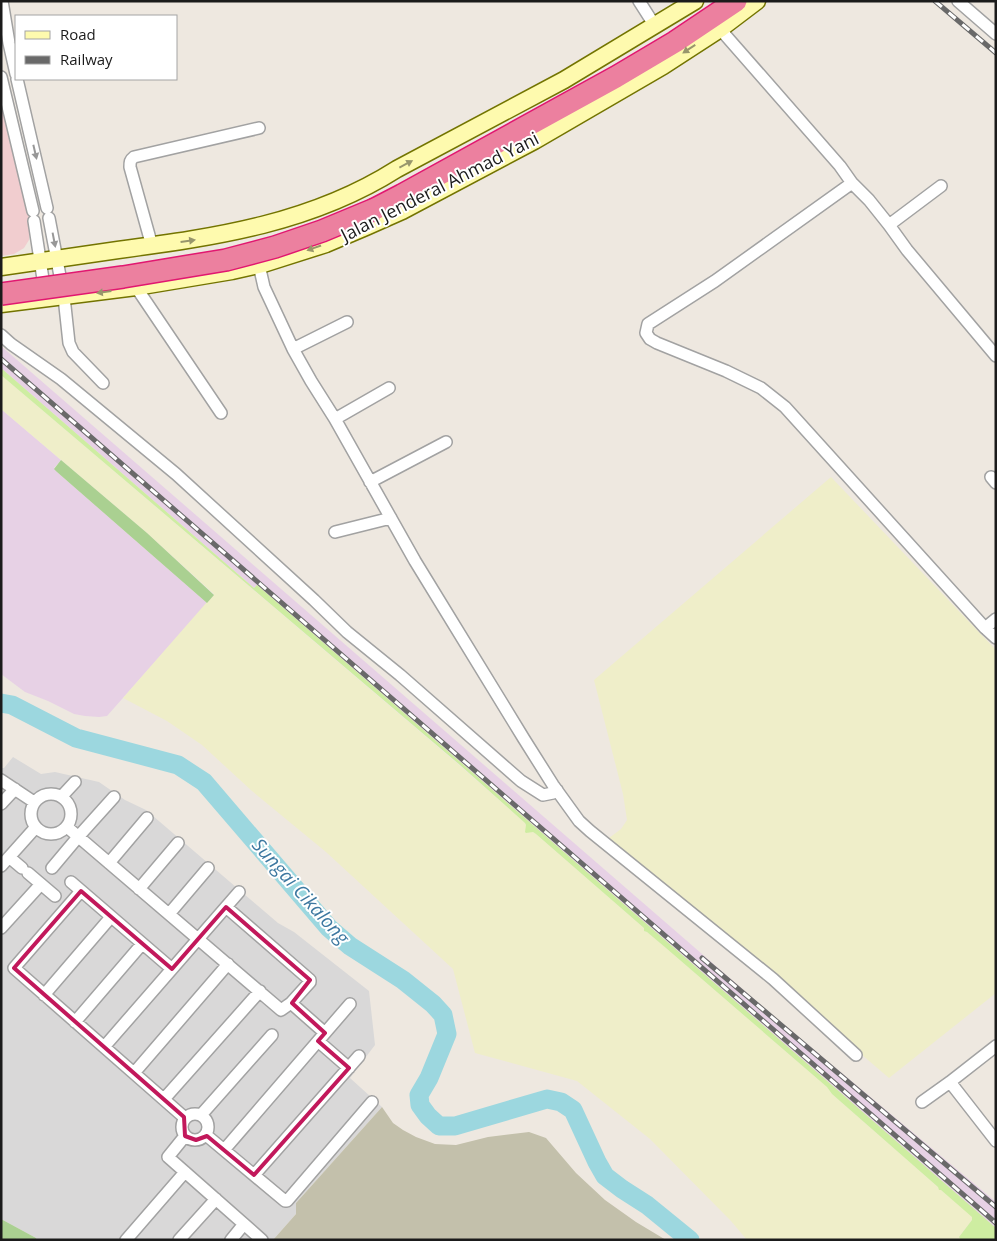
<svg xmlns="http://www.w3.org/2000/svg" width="997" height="1241" font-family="'Open Sans',sans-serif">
	<rect width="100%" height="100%" fill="#eee8e0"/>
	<!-- residential -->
	<path fill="#d9d8d8" d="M13,757L41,774L55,772L99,782L125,800L146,810L278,923L294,932L369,991L375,1045L350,1078L382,1107L296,1203V1214L273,1240H37L36,1238L1,1219V768H4Z"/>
	<!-- commercial -->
	<path fill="#f1cdcf" d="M1,101L28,210L30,229L29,240L24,248L14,254L1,256Z"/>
	<!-- industrial -->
	<path fill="#e7d1e5" d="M1,346L770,1013L996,1202V1228L264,591L257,585L254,588L1,368Z
		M1,409L61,460L54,468L57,472L207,603L107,716L99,717L85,716L74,714L48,701L25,692L1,674Z"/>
	<!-- construction -->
	<path fill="#c3c0ab" d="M382,1107L393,1123L403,1130L416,1137L435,1144L456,1145L488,1137L529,1132L546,1138L576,1173L605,1200L636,1222L666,1240H273L296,1214V1203Z"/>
	<!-- farmland -->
	<path fill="#efeec9" d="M1,375L459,765L525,823L528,832H533L536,834L644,928V931L647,932L666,948L827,1087L832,1094L938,1187L940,1190H941L973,1217L972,1220L959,1237L961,1240H747L731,1221L650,1139L577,1081L475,1053L453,969L326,852L252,791L202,745L167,721L123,698L214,594L147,533L1,409Z
		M831,477L996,650V993L889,1078L609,838L621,829L627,820L623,794L594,680Z"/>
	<!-- grass -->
	<path fill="#ceeda1" d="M1,368L254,588L257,585L264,591L996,1228V1240H961L959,1237L972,1220V1217L941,1190H939L938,1187L832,1094L827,1087L666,948L647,932L644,931V928L536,834L533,832L526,833L525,832L526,825L525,823L460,765L1,375Z"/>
	<!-- forest -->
	<path fill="#aad091" d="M61,460L147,533L214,595L207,603L57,472L54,469Z
		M1,1219L36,1238L37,1240H1Z"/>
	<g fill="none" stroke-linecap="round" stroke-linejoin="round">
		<!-- river -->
		<path stroke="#9cd7df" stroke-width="19" d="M1,703L12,705L76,738L178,765L204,782L329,928L350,946L403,980L433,1004L443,1015L447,1034L429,1078L419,1095L420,1105L428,1116L439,1126H455L547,1099L561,1102L573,1110L597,1162L605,1176L622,1189L647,1205L690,1240"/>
		<!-- street casing -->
		<g stroke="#a2a2a2" stroke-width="14">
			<path id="street" d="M2,1L9,43L16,74
				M639,1L655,26
				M958,1L996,34
				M720,29L840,166L852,183L869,200L889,225L907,250L996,356
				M1,77L33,211
				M17,79L47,208
				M852,183L715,281L648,324L646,333L650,339L657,343L726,371L761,388L785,407L985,628L996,638
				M49,218L64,297L69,343L73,352L103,383
				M34,221L45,292
				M889,225L941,186
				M152,246L130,167C130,162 130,160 134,157L259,128
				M259,265L264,287L293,349L311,381L335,419L415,561L524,739L553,785L579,821L590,831L773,979L856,1055
				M136,287L221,413
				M1,335L11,344L61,379L176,474L314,600L347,632L400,675L521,781L543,795L553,793L557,790
				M293,349L347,322
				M335,419L389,388
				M991,477L996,483
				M370,482L446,442
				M335,532L391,518
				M985,628L996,619
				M1,780L34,802
				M31 814a20 20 0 1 1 40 0a20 20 0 1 1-40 0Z
				M62,796L75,782
				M1,804L15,789
				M67,827L281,1010L291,1003
				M9,857L22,868
				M109,863L147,818
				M1,866L36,827
				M52,868L78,837L114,797
				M28,873L55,896
				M71,882L172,969
				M139,889L178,843
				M81,891L14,968L185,1118
				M226,907L310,980V982L291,1003L325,1033
				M169,914L208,868
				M1,928L41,884
				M44,995L111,917
				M75,1022L142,944
				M318,1041L349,1068
				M104,1047L239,892
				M134,1073L228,964
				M950,1082L996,1141
				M164,1099L260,991
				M922,1102L950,1082L996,1046
				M182 1127a13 13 0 1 1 26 0a13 13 0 1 1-26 0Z
				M201,1115L272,1035
				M206,1135L285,1201H287L372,1102
				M185,1136L168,1157L262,1240
				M224,1150L350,1004
				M254,1175L359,1056
				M126,1240L185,1172
				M179,1240L216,1199
				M231,1240L244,1224"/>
		</g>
		<!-- secondary casing -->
		<g stroke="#737400" stroke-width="19">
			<path id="secondary" d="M1,267C40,261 79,256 118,250C217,237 312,223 397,169L564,80L695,1
				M1,304L136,287L232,271L263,264L326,244L366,227L402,211L534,141L663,66L720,29L757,1"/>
		</g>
		<!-- highway casing -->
		<g stroke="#e11770" stroke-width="24">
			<path id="highway" d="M375,209L402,195L616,77L675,42L736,1"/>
		</g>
		<!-- street -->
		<use href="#street" stroke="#fff" stroke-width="11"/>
		<!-- secondary -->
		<use href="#secondary" stroke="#fefaae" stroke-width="16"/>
		<!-- highway -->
		<use href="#highway" stroke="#ec809f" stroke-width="21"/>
		<!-- rail casing -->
		<g stroke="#696969" stroke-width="5">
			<path id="rail" d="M935,1L996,53
				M1,359L996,1223
				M702,958L996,1207"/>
		</g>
		<!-- rail -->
		<use href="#rail" stroke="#fff" stroke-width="3" stroke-dasharray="9" stroke-linecap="butt"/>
		<!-- highway-bridge casing -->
		<g stroke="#e11770" stroke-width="24" stroke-linecap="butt">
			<path id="highway-bridge" d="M1,294L123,277L226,260L275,247L322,231L375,209"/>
		</g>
		<!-- highway-bridge -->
		<use href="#highway-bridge" stroke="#ec809f" stroke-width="21"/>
	</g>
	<!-- one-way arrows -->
	<defs><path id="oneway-solid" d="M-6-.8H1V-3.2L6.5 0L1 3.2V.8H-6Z" transform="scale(1.25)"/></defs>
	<g fill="#98966c">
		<use href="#oneway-solid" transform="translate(689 49) rotate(147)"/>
		<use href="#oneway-solid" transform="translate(406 164) rotate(-28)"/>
		<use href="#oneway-solid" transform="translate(188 241) rotate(-8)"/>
		<use href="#oneway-solid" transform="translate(314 248) rotate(161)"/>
		<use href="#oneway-solid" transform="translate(104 292) rotate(172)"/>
	</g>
	<g fill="#989898">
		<use href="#oneway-solid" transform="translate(35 152) rotate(77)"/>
		<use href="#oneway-solid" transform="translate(54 240) rotate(79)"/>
	</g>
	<!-- marked area -->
	<path fill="none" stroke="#c2185b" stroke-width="4" stroke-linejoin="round" d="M81,891L172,969L226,907L310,980L292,1003L325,1033L318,1041L349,1068L254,1175L207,1136L196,1140L185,1136L184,1117L14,968Z"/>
	<g text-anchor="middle" stroke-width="4" stroke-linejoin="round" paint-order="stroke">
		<!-- street labels -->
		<g font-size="18" fill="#1b1b1b" stroke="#fff">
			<text transform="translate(440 187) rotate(-27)" y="6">Jalan Jenderal Ahmad Yani</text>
		</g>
		<!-- water labels -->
		<g font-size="19" font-style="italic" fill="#3d78a0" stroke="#fff">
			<text transform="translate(301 891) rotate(48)" y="7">Sungai Cikalong</text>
		</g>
	</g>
	<!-- border -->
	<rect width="997" height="1241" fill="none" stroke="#1b1b1b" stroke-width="5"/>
	<!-- legend -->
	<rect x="15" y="15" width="162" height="65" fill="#ffffff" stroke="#a4a4a4"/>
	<rect x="25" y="31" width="25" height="8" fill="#fefaae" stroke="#a4a4a4"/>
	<text x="60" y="40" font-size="15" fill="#1b1b1b">Road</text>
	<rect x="25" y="56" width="25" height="8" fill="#696969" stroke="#a4a4a4"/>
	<text x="60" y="65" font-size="15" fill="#1b1b1b">Railway</text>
</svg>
